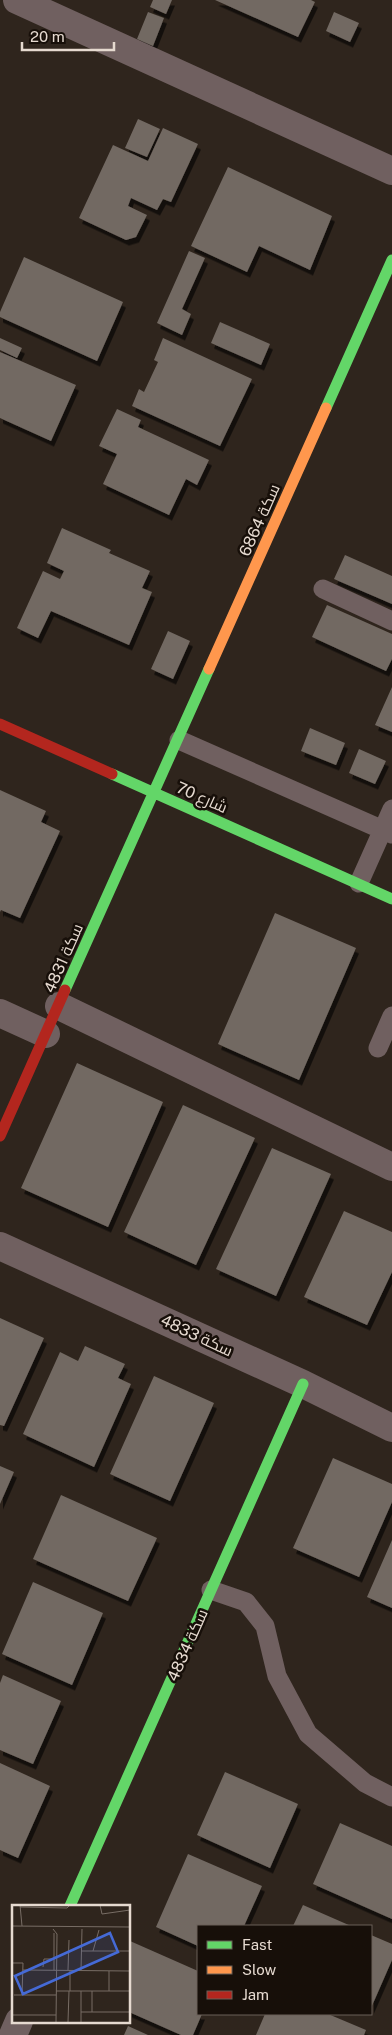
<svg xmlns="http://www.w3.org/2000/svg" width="392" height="2035" font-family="'Public Sans',Cairo,sans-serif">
	<defs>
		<filter id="shadow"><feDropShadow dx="3" dy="5.5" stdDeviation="0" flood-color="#0009"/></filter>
	</defs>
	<rect width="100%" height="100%" fill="#2f251d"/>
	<!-- building -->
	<path fill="#726962" filter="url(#shadow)" d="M153,0H172L166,14L150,7Z
		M215,0H311L315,2L298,37Z
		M148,12L164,18L153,46L137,39Z
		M334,12L359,23L350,42L326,31Z
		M138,119L160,129L147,157L125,148Z
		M163,128L198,144L171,202L163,199L157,210L131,198L128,206L147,215L136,237L126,240L79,218L113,145L148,161Z
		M228,167L332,216L310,270L259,246L247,272L191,246Z
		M189,251L205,258L182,309L191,314L182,335L157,323Z
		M24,257L123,302L97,361L0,317V312Z
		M220,322L270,344L261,365L211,343Z
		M0,338L22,348L17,358L0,350Z
		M163,338L252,379L220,446L132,406L139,389L144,392L158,362L154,360Z
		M0,352L76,385L51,441L0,418Z
		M117,409L141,420L138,427L209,460L197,485L186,479L169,515L103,484L117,454L99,446Z
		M62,528L111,550L109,553L150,571L142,588L152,592L129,645L51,611L38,638L17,628L43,571L60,579L64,571L47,563Z
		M345,555L392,576V604L334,579Z
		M327,605L392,634V659L386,671L312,637Z
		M168,631L190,641L173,679L151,669Z
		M392,687V732L375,725Z
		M310,728L345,743L336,765L301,751Z
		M359,749L386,761L375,784L349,773Z
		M0,790L46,811L41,822L60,831L20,918L1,910L0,912Z
		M275,913L356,948L299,1080L218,1044Z
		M77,1063L163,1102L108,1227L21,1188Z
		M183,1105L255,1138L196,1265L124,1232Z
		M272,1148L331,1174L276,1296L216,1269Z
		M344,1211L392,1232V1272L367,1325L304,1297Z
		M0,1318L44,1338L4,1426L0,1425Z
		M85,1346L125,1364L118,1378L131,1384L94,1467L23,1434L60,1352L78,1361Z
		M154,1376L214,1403L170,1501L110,1474Z
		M333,1458L392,1484V1502L359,1577L293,1548Z
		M0,1466L14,1472L0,1504Z
		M61,1495L157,1538L128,1601L33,1559Z
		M392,1540V1608L367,1597Z
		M33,1582L103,1613L72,1685L2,1654Z
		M3,1675L61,1701L33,1764L0,1750V1683Z
		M0,1763L50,1786L18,1858L0,1850Z
		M225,1772L298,1804L270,1868L197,1835Z
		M340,1823L392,1846V1919L313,1884Z
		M188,1854L262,1886L244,1926H198V1946L156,1927Z
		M303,1905L351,1926H293Z
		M371,1935L392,1944V1960L371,2008Z
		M130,1941L198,1971V2014H202L193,2035H181L129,2012Z
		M265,2014H328L366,2030L364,2035H256Z
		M128,2026L148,2035H124Z"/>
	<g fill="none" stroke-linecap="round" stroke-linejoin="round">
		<!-- lane -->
		<path stroke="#706060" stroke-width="19" d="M323,589L392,621
			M179,740L392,834
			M359,883L392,809
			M378,1048L392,1016
			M211,1590L246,1602L265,1626L277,1676L308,1734L365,1783L392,1797"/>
		<!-- street -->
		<path stroke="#706060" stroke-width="28" d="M17,0L392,171
			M59,1006L392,1167
			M0,1013L46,1034
			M0,1246L303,1384L392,1428
			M13,2035L19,2021"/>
		<!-- fast -->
		<path stroke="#63d668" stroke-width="11" d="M326,408L392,260
			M112,774L392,899
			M65,990L209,669
			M70,1906L303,1384"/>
		<!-- slow -->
		<path stroke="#ff974d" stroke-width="11" d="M209,669L326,408"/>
		<!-- jam -->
		<path stroke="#b3261e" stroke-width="11" d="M0,724L112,774
			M0,1136L65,990"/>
	</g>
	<g text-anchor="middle" stroke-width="5" stroke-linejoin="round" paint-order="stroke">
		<!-- street labels -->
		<g font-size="16" fill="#e6dad0" stroke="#170f09">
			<text transform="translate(259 520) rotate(-66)" y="6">سكة 6864</text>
			<text transform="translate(202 797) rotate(24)" y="6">شارع 70</text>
			<text transform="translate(63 958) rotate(-66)" y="6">سكة 4831</text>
			<text transform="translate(197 1335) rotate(25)" y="6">سكة 4833</text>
			<text transform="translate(187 1645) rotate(-66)" y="6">سكة 4834</text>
		</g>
	</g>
	<!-- overview -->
	<g transform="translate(12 1905)">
		<rect width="118" height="118" fill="#2f251d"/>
		<path fill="none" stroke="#786d65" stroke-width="1" d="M8,0L10,21M88,0L90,9L118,5M8,2L55,3L58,0M0,21L118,22M41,24L45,29L44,117M69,46H118M81,46L87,25M0,58H11L10,90M31,62L32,54H42M11,65L118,66M42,65V28M56,65L57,35M58,65V86M69,65L70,24M44,86H118M69,86V117M80,86V107M97,86V66M2,90H44M69,107H118M0,110H44M56,117L57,86"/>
		<path fill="#456ad6" fill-opacity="0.15" stroke="#456ad6" stroke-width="2.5" d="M98,28L106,47L11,89L3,71Z"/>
		<rect width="118" height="118" fill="none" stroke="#e6dad0" stroke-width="2.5"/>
	</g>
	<!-- legend -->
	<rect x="197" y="1925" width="175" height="90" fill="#170f09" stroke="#6a6059"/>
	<rect x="207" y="1941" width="25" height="8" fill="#63d668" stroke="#6a6059"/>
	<text x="242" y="1950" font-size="15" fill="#e6dad0">Fast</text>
	<rect x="207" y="1966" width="25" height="8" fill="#ff974d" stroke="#6a6059"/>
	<text x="242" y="1975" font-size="15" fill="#e6dad0">Slow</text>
	<rect x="207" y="1991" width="25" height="8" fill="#b3261e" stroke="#6a6059"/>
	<text x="242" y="2000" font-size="15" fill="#e6dad0">Jam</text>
	<!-- scale -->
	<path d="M22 42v8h92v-8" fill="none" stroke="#e6dad0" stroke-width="2.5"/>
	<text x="30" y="42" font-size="15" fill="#e6dad0" stroke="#170f09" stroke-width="4" paint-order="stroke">20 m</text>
</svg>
